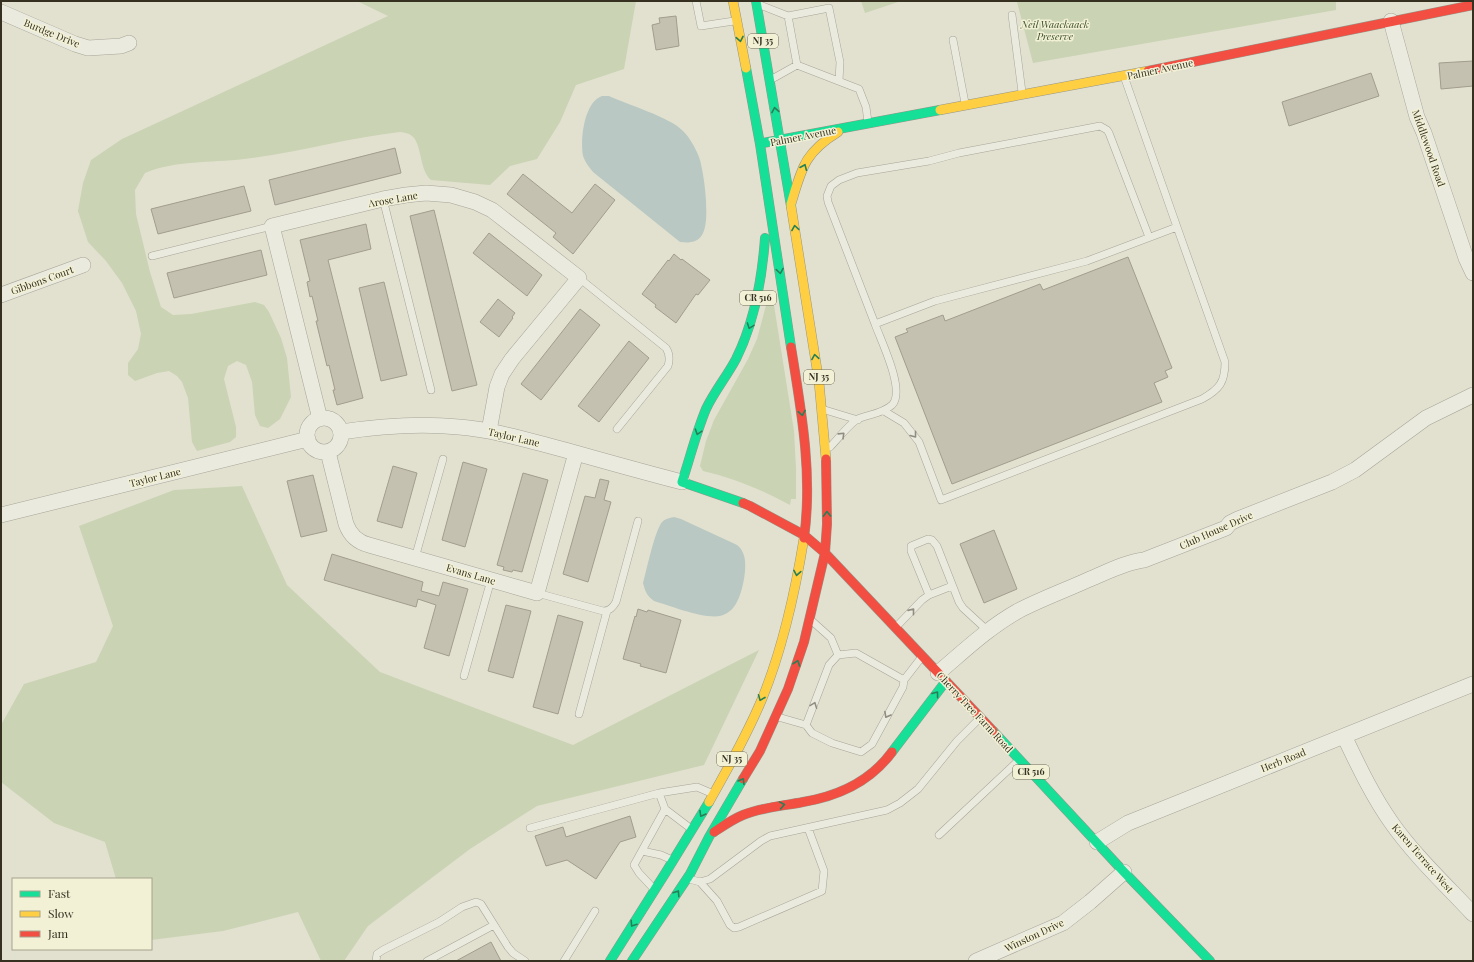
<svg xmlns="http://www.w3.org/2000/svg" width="1474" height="962" font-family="'Playfair Display',serif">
	<rect width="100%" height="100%" fill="#e2e1cf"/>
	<!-- green -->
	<path fill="#cad3b3" d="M357,1H636L624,69L576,85L560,122L537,159L510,166L490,185L431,180C418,169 423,140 409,134C406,133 403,132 400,132C347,138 296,153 244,159C210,163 176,160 145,173L135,190L136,214L150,272L161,307L173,315L191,314L255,302L264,305L269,312L281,338L287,358L291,397L280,419L268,428L260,426L255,415L252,382L246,365L237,361L228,366L224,379L236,427V437L230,442L197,451L192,442L188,398L182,382L177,376L169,371L157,373L135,381L128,375V363L138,349L141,334L136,311L122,283L106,261L88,242L78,211L83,183L91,160L122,139L388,16Z
		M861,1H901L865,13Z
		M1014,1H1336V10L1033,63L1017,2Z
		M768,298L773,299L794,431L796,468V499H791L790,505C762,490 734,478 703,471L700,466L706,441L714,420L748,359L757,339Z
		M242,486L287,585L380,672L573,745L759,650L704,765L537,806L470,849L368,926L344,961H321L298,912L223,931L151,940V879H116L105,842L54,823L1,782V725L24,684L96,662L113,626L79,526L174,490Z"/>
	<!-- water -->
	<path fill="#b9c8c2" d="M602,96H609C628,105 670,117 683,131C690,138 695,147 699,157C704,171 711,222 702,235C697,243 688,243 680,242L593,172C589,167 585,162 583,156C580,140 584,102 602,96Z
		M674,517L681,519L735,544C739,546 741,548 743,553C749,564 742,599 733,608C730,612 724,615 720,616C703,619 671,606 654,601C647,596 645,591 643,583C647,569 654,533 662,522C665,519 669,518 674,517Z"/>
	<!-- building -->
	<path fill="#c5c1b0" stroke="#a29d8f" d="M676,16L679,46L656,50L652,25L660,23L659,18Z
		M1473,61V86L1441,89L1439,63Z
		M1371,73L1379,96L1289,126L1282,102Z
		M395,148L401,173L275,205L269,180Z
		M523,174L572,213L595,184L615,200L573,254L553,237L556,233L507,194Z
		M244,186L251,211L158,234L151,209Z
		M434,210L477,385L452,391L410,216Z
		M366,224L371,249L328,260L363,398L337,405L333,390H335L329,365L327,366L316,321H318L312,296L310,297L307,282L310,281L300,240Z
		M489,233L542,275L527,296L473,253Z
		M261,250L267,275L174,298L167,273Z
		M674,254L681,260L682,259L710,280L698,295L696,294L676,323L655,307L656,305L642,294L668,260L669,261Z
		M1128,257L1172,368L1165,371L1168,377L1154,383L1162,402L952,484L895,337L908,332L906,329L943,315L945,321L1040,284L1043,290Z
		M384,282L407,375L381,381L359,288Z
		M498,299L515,313L512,317L513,318L499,337L480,322Z
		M580,309L600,325L541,400L521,384Z
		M629,341L649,358L599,422L578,406Z
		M463,462L487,469L465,547L442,540Z
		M393,466L417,473L402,528L377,521Z
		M523,473L548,480L522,572L513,570L512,572L503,570L504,567L497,565Z
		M313,475L327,531L301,537L287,481Z
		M600,479L609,481L604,500L611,502L588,582L563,574L585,496L595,498Z
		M994,530L1017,589L984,603L960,544Z
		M332,554L423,582L421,591L439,596L443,582L468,589L449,656L424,648L436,605L418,599L416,607L324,580Z
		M506,605L531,611L513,678L488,671Z
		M638,609L647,612L648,610L681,620L666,673L640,666L641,664L623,659L635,616L636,617Z
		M558,615L583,622L558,714L533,707Z
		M630,816L636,837L620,842L596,879L567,860L546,866L535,836L563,827L566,837Z
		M491,942L501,961H456Z"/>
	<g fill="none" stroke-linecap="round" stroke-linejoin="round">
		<!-- lane casing -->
		<g stroke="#a7a597" stroke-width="8">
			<path id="lane" d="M696,1L701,26L734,21
				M760,5L788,16L829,8L840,62L839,81
				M1012,15L1022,92
				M788,16L797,65
				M953,40L965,103
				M772,79L797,65L859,89L866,107L868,122
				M383,199L431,390
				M152,256L272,226
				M579,278L666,348C670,354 670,359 668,366L617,429
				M875,324L828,202L827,196L831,186L839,180L857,173L929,161L959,153L1100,126L1107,130L1109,133L1149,237
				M825,410L858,420
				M884,411L904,423L919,442L941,500L1202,399C1220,389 1225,382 1225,362L1177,227
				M830,447C837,440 850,423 858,419C869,414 882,414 892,405C906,391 881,341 875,324L935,301L1087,261L1177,227L1125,79
				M415,558L443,459
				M952,586L929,595L911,551V546L928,539L932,540L937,546L959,602L963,608L988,631
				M537,593L603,611C610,611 613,607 616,602L638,521
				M812,621L831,638L838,655
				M897,626L922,600L929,595
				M464,676L491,580
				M904,680L856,653L838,655L829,665L806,725L812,733L832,743L861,752L872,744L903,687L904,680L921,658
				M579,714L607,611
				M778,717L806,725
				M659,793L697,787L711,793
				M530,828L659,793L665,809L690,828
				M939,835L1018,761
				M642,851L661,855L672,860
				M689,879L700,882L710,879L761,841L770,836L887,810L900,803L918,789L957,741L979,719
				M700,882L717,901L730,925L734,928L739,927L822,891L824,871L808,828
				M653,888L639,873L634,865L665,809
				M376,961L377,954L383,950L439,922L462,907L476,902L481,904L508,947L513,953L525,961
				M427,961L494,925
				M564,961L595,911"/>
		</g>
		<!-- street casing -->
		<g stroke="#a7a597" stroke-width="16">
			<path id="street" d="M1,12L75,44L88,48L121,46L129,43
				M1391,21L1417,117L1424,133L1466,258L1473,273
				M1,295L83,265
				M307 435a17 17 0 1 1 34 0a17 17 0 1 1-34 0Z
				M320,419L272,226L383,199L406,195L426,193L451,195L475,202L492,210L579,278L512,359L502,374L497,387L489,431
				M341,432C380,426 419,423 459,427C495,430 530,441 565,450C604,461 643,472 682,482
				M328,452L346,524C350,535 357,542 369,545L537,593L576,453
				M1,515L308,439
				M938,673C964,651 988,628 1018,611C1041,599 1066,590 1090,579C1107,572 1126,562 1144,560L1226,528L1230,523L1238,519L1332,482L1355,470L1426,418L1473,395
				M1344,736C1358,765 1372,795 1391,822C1414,855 1445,884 1473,914
				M1097,842L1128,823L1473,684
				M976,961L1063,923L1090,902L1124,872"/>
		</g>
		<!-- fast casing -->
		<g stroke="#979588" stroke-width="10">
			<path id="fast" d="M756,1L791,206
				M746,68L760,144L791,347
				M763,143L940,110
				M743,503L682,482C690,458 696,433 706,409C714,392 727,376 736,359C755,321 762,280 765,238
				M993,731L1124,872L1210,961
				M892,752L946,681
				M610,961L666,872L709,802
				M632,961L690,874L709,837L743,779"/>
		</g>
		<!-- slow casing -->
		<g stroke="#979588" stroke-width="10">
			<path id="slow" d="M733,1L746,68
				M940,110L1148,71
				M791,204C802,168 804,153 838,132
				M791,206L819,382L826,459
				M709,802C728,768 747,735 762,699C783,648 795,593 804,538"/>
		</g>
		<!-- jam casing -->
		<g stroke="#979588" stroke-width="10">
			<path id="jam" d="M1148,71L1473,5
				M791,347C801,409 813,474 804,538
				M743,503L750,506L804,535
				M804,535L825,553L993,731
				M743,779L760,751L788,689L804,642L825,553L827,524L826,459
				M714,832C723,826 733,819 743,815C762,807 783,806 803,802C839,796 870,782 892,752"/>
		</g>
		<!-- lane -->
		<use href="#lane" stroke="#eaeadf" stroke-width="7"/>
		<!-- street -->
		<use href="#street" stroke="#eaeadf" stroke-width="15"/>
		<!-- fast -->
		<use href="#fast" stroke="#16e098" stroke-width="9"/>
		<!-- slow -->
		<use href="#slow" stroke="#ffcf43" stroke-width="9"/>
		<!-- jam -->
		<use href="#jam" stroke="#f24e42" stroke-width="9"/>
	</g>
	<!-- one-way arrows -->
	<defs><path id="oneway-chevron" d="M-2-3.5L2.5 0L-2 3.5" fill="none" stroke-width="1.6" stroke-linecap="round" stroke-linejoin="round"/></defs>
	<g stroke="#277f56">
		<use href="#oneway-chevron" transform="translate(740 39) rotate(79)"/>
		<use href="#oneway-chevron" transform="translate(775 110) rotate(-100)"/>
		<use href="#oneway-chevron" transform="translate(804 167) rotate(-67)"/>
		<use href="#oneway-chevron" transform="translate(795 228) rotate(-99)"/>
		<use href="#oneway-chevron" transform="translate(780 271) rotate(81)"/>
		<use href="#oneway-chevron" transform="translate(750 326) rotate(110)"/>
		<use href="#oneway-chevron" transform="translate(815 357) rotate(-99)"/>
		<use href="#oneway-chevron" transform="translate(802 413) rotate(81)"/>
		<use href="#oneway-chevron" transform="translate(698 432) rotate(108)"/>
		<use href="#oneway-chevron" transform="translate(827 514) rotate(-91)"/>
		<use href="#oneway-chevron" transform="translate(797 573) rotate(100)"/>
		<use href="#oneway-chevron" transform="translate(797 663) rotate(-71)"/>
		<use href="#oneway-chevron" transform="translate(936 694) rotate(-53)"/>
		<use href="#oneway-chevron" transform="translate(761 698) rotate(112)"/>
		<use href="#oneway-chevron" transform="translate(742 781) rotate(-59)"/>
		<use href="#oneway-chevron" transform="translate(782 805) rotate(-10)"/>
		<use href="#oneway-chevron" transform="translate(702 814) rotate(120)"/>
		<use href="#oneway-chevron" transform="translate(677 893) rotate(-57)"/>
		<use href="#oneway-chevron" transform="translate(633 924) rotate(123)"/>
	</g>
	<g stroke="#908d80">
		<use href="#oneway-chevron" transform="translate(842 435) rotate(-44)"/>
		<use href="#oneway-chevron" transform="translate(914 435) rotate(52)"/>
		<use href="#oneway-chevron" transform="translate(912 611) rotate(-51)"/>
		<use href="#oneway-chevron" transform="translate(814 705) rotate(-69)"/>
		<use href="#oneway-chevron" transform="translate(887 715) rotate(119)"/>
	</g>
	<g text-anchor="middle" stroke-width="3" stroke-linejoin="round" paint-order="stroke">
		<!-- shield labels -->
		<g fill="#f2f1d6" stroke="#6e6a57" stroke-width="1">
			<rect x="748" y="34" width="30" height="14" rx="3"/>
			<rect x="740" y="291" width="36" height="14" rx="3"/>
			<rect x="804" y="370" width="30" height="14" rx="3"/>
			<rect x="717" y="752" width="30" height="14" rx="3"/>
			<rect x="1013" y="765" width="36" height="14" rx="3"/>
		</g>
		<g font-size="9" font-weight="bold" fill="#353020">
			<text x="763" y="44">NJ 35</text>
			<text x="758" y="301">CR 516</text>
			<text x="819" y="380">NJ 35</text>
			<text x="732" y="762">NJ 35</text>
			<text x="1031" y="775">CR 516</text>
		</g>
		<!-- park labels -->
		<g font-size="10" font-style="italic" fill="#3c4f29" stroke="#f2f1d6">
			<text x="1055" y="28">Neil Waackaack<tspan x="1055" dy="12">Preserve</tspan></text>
		</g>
		<!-- street labels -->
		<g font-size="10" fill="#353020" stroke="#f2f1d6">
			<text transform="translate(52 33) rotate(22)" y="4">Burdge Drive</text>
			<text transform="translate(1160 69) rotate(-12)" y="4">Palmer Avenue</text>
			<text transform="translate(803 136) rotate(-11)" y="4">Palmer Avenue</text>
			<text transform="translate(1429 148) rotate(71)" y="4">Middlewood Road</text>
			<text transform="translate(393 199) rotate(-10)" y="4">Arose Lane</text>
			<text transform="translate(42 280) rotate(-20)" y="4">Gibbons Court</text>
			<text transform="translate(514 437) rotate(13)" y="4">Taylor Lane</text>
			<text transform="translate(155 477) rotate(-14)" y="4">Taylor Lane</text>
			<text transform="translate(1216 530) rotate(-24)" y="4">Club House Drive</text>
			<text transform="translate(471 574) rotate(16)" y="4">Evans Lane</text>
			<text transform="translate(975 712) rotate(47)" y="4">Cherry Tree Farm Road</text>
			<text transform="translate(1283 760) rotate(-22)" y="4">Herb Road</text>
			<text transform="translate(1423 858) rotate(49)" y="4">Karen Terrace West</text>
			<text transform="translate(1034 935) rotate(-25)" y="4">Winston Drive</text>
		</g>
	</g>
	<!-- border -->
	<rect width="1474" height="962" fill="none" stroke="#353020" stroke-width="4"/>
	<!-- legend -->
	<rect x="12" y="878" width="140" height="72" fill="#f2f1d6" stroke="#a6a48d"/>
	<rect x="20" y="891" width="20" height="6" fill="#16e098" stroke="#a6a48d"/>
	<text x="48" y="898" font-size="12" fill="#353020">Fast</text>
	<rect x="20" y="911" width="20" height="6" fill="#ffcf43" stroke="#a6a48d"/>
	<text x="48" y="918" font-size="12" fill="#353020">Slow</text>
	<rect x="20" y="931" width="20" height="6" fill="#f24e42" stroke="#a6a48d"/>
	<text x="48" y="938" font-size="12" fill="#353020">Jam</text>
</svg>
